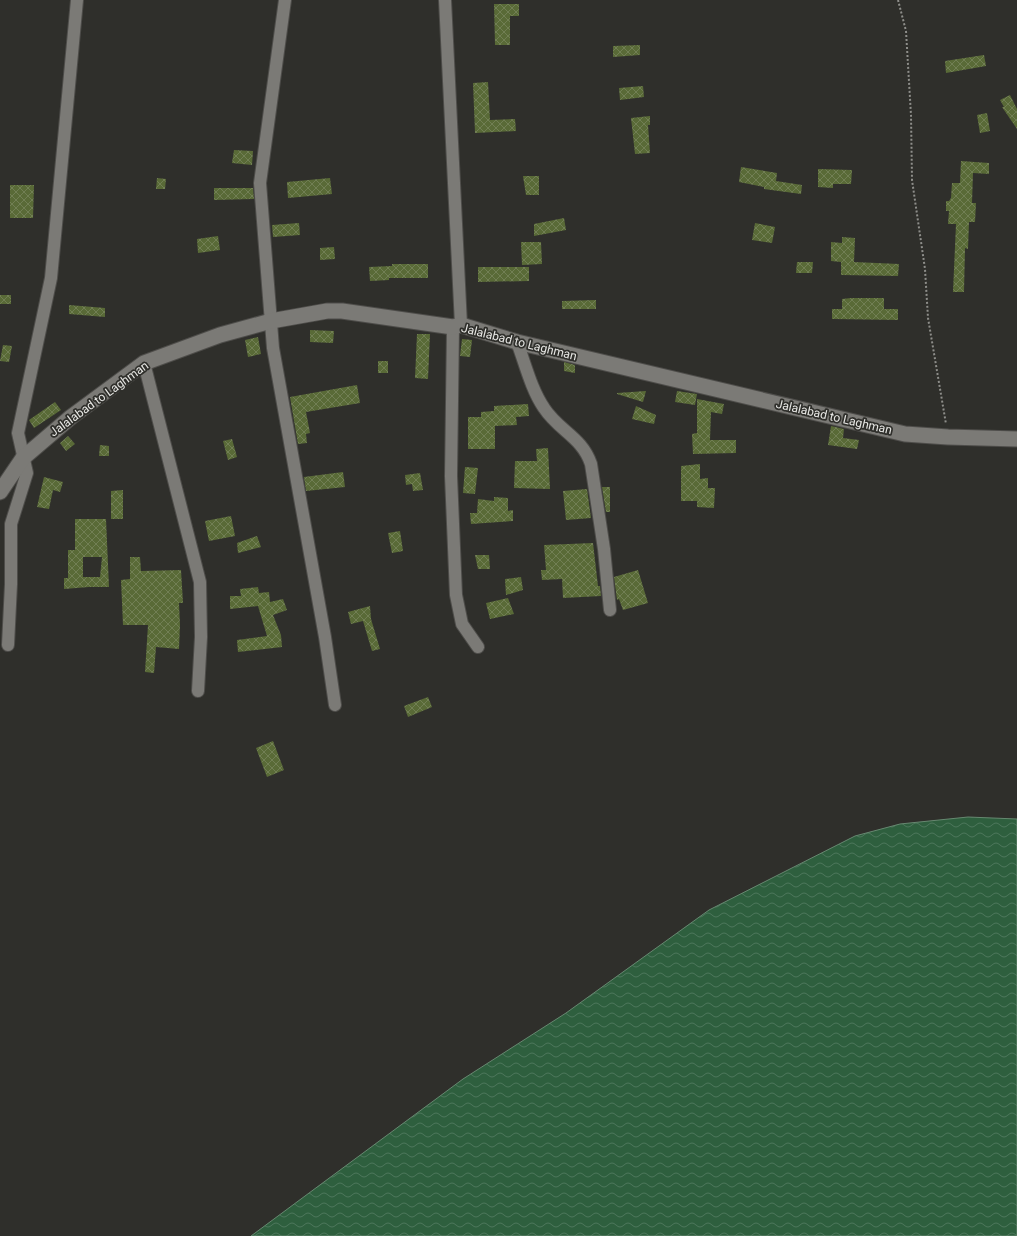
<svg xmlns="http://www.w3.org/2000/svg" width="1017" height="1236" font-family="Roboto,sans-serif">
	<defs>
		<pattern id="water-waves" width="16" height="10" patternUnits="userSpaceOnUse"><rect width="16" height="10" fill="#2e5f3e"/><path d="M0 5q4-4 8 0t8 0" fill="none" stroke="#4c765a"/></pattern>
		<pattern id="building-cross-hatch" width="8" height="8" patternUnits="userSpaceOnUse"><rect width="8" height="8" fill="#596a37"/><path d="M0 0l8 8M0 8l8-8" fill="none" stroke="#717f54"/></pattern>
	</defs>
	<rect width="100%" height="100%" fill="#2f2f2b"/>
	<!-- water -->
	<path fill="url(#water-waves)" stroke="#668870" d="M968,817L1017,819V1236H251L463,1079L566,1013L709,910L855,836L900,824Z"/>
	<!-- building -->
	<path fill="url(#building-cross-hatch)" fill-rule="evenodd" d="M494,4H519V16H510V45H495Z
		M640,45V55L613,57V46Z
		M984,55L986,66L946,73L945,61Z
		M488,82L490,120L515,119L516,131L475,133L473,83Z
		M643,86L644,97L620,100L619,88Z
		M1010,95L1017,109V129L1002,107H1004L1000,100Z
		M987,113L990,131L980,133L977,115Z
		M650,116V125H648L650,153L635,154L631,118Z
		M234,150L253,151L252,165L232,163Z
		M961,161L989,163V174L973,173L972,203H976L975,222H969L968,249L965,248L964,292H953L956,224H948L949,211H946V201H949L951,198L952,183H960Z
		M741,167L777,173L776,181L802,185L801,194L764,189V187L739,182Z
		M818,169L852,170L851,184H833V188L818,187Z
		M523,176H539V195H526Z
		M157,178L166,179L165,189H156Z
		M330,178L332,194L288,198L287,182Z
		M10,185H34L33,218H10Z
		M214,188H253L254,199L214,200Z
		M564,218L566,230L534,236V224Z
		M299,223L300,235L273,237L272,225Z
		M755,223L775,227L772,243L752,240Z
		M218,236L220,250L198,253L197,239Z
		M842,237L855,238L854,262L899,264L898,276L841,275V262L831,261V242L842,243Z
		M521,242H541L542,264L522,265Z
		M334,247L335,259L320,260V248Z
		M797,262H813L812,273H796Z
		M392,264H428V278H389V280L370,281L369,267L392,266Z
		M478,267H529V281L478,282Z
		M0,295H11V304H0Z
		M851,298H884V309H898V320L832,319V309H842V299Z
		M596,300V309H562V301Z
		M69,305L105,308V317L69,314Z
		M310,330L334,331L333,343L310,342Z
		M417,334H430L428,379L415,378Z
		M258,337L261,354L248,357L245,340Z
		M462,339L472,340L470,357L460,356Z
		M3,345L12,346L9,362L0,361Z
		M378,361H388V373H378Z
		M564,362L575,365V373L564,371Z
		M357,385L360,403L306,412L310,433L306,434L307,443L298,444L290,397Z
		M646,391L643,402L617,394V393Z
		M677,391L697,394L695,405L675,402Z
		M697,399L724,404L722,414L711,412L710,440H736V453L693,454L692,434L697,433Z
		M55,402L61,410L34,428L29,420Z
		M528,404L529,416L516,417L517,425L495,426V449H468V417H481V412L494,411V406Z
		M636,406L656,415L654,424L632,419Z
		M831,426L844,429L843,438L859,440L857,449L828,445Z
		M68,436L75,444L66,451L60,443Z
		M232,439L237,457L228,460L223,441Z
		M100,445L109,446V456H99Z
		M548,448L550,489L514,488L515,461H537L536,449Z
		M700,464V479L708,478V488H715L714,508L697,507V501H681V466Z
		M465,467L478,468L475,494L463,493Z
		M343,472L345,487L306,491L304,477Z
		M420,473L423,490L413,491L412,484L406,485L405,475Z
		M44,477L63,482L60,492L53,490L49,509L37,507Z
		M602,487H610V512H606Z
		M587,489L591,518L566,520L563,491Z
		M123,490V519H111V491Z
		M494,497L508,498V511L513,510V521L471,524L470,513H477L478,499L494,501Z
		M231,516L235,536L209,541L205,521Z
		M75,519H106L109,587H89L64,589V578H68V550H75ZM83,557H102L100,577H83Z
		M400,531L403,551L392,553L388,533Z
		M257,536L261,547L238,553L237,543Z
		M593,543L598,586H600L601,596L563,598L562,579L542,580L541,570H546L544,545Z
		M475,555H489L490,569H478Z
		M130,557H140L141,571L181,570L183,603H179L180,625L179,649L156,647L154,673L145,672L148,625H123L121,580L130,579Z
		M638,570L648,603L623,610L619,599L617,600L614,577Z
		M521,577L523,590L506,595L505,579Z
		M258,587L259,593L269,592L270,602L283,599L287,610L273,615L281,635L282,647L238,652L237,640L267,636L258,606L230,609V596H241L240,589Z
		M508,598L514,614L490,619L486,603Z
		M370,606L371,619L380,649L372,651L363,621L351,624L348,612Z
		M428,697L432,707L408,717L404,706Z
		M273,741L284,770L267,777L256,748Z"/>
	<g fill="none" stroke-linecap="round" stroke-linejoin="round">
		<!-- minor casing -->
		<g stroke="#4e4d4a" stroke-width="14">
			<path id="minor" d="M285,0L260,183L273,348L325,637L335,705
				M445,0L461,325
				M453,327L451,476L456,595L462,624L478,647
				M517,342C525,363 531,389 544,408C559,431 582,437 591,464L604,549L610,610
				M144,363L200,582L201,637L198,691
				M8,645L11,584V524L27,473L18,433L51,278L77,0"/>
		</g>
		<!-- tertiary casing -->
		<g stroke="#4e4d4a" stroke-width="17">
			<path id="tertiary" d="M0,492L23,458L71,417L144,363L220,335L271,321L327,311H342L453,327L461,325L517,342L905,434L948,437L1017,439"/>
		</g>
		<!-- path -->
		<path stroke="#8e8e8a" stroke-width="2" stroke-dasharray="2 2" stroke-linecap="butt" d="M898,0L906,31L911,115L912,180L925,269L928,318L946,424"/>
		<!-- minor -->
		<use href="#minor" stroke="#7b7a76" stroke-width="12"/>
		<!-- tertiary -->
		<use href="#tertiary" stroke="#7b7a76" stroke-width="15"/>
	</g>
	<g text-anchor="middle" stroke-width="3.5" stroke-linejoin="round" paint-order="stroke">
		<!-- street labels -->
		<g font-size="12" fill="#e8e8e5" stroke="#2f2f2b">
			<text transform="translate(519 342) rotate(14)" y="4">Jalalabad to Laghman</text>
			<text transform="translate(99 399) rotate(-36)" y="4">Jalalabad to Laghman</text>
			<text transform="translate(834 417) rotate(13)" y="4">Jalalabad to Laghman</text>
		</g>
	</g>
</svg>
